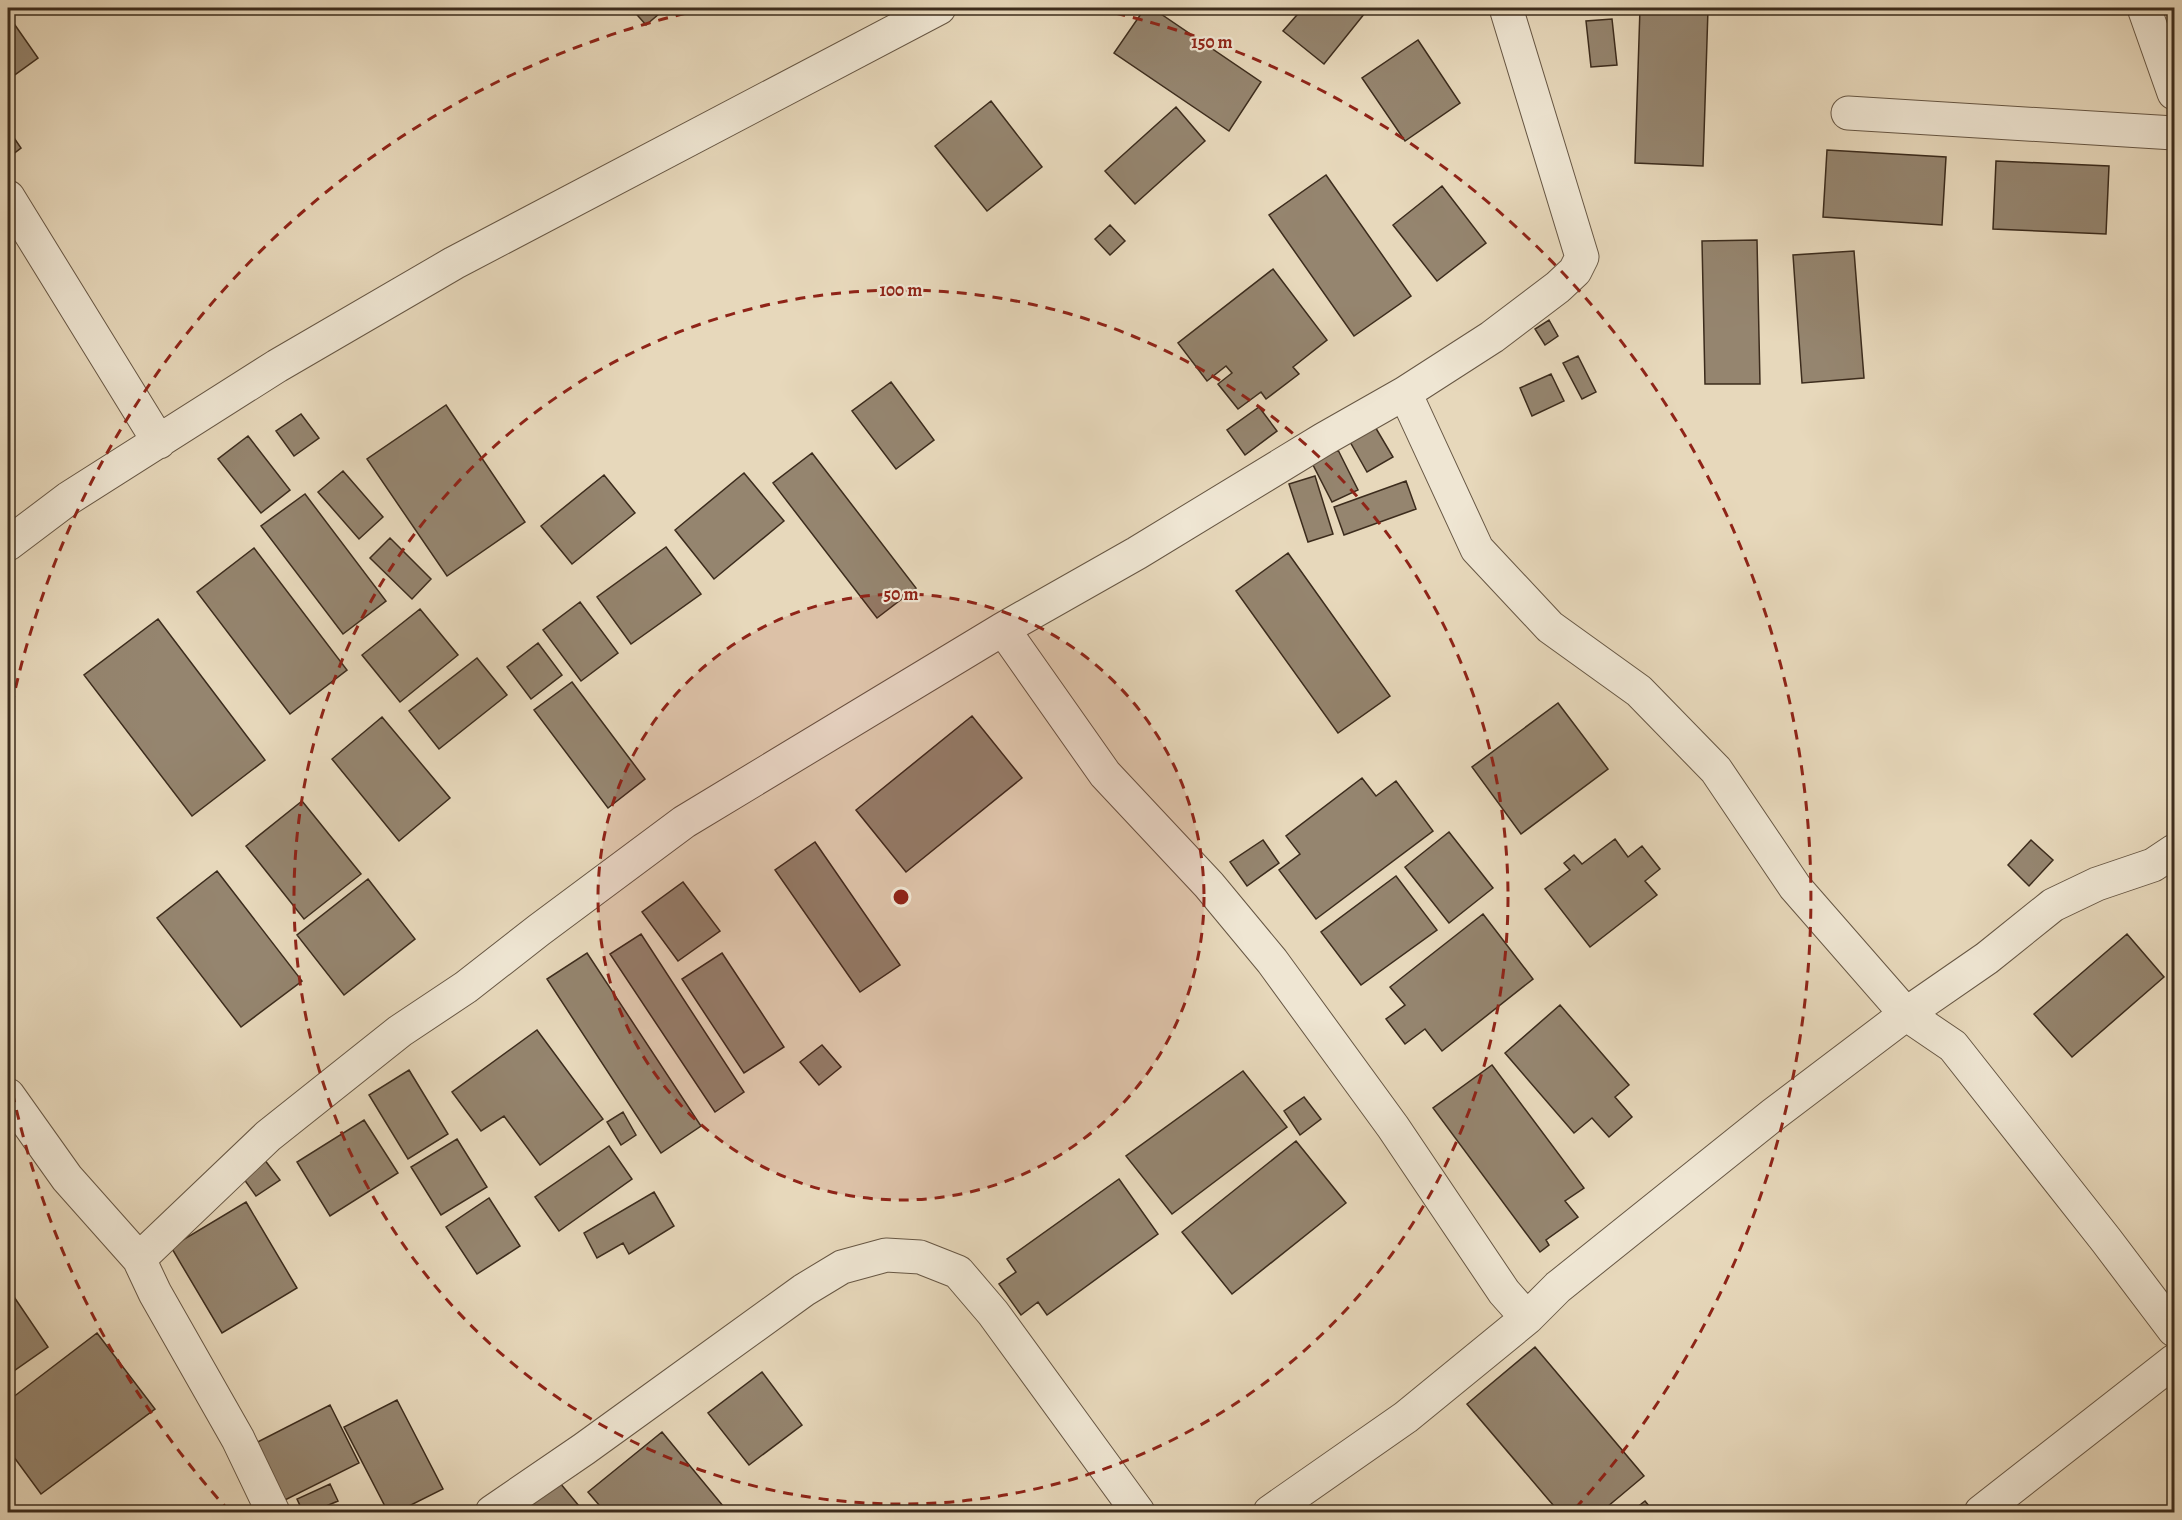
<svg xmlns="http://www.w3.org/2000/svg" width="2182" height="1520" font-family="Alegreya,serif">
	<rect width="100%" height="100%" fill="#e7d8bb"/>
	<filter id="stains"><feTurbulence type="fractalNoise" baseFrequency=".00333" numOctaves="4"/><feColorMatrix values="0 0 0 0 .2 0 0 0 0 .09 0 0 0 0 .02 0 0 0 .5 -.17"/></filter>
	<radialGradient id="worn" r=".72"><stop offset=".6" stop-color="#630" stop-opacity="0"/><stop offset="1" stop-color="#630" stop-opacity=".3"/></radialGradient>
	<!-- building -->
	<path fill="#95856f" stroke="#3c2c1d" stroke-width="1.5" d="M631,8H666L646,25Z
		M1145,8H1152L1261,82L1229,131L1114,53Z
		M1303,8H1369L1324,64L1283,31Z
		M1640,8L1708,9L1703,166L1635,163Z
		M8,15L38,58L9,79L8,77Z
		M1612,19L1617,65L1591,67L1586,21Z
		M1418,40L1460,103L1405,141L1362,78Z
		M991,101L1042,167L987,211L935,146Z
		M1176,107L1205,141L1135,204L1105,171Z
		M8,129L21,148L8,158Z
		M1827,150L1946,157L1942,225L1823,217Z
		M1996,161L2109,166L2106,234L1993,229Z
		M1326,175L1411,296L1354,336L1269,215Z
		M1442,186L1486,243L1437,281L1393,225Z
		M1110,225L1125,241L1110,255L1095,239Z
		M1757,240L1760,384H1705L1702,241Z
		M1854,251L1864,378L1802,383L1793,255Z
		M1273,269L1327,340L1293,367L1299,374L1266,399L1261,392L1238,409L1218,384L1232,373L1226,366L1207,381L1178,343Z
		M1549,320L1558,336L1545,345L1535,329Z
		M1578,356L1596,392L1582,399L1563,363Z
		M1551,374L1564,401L1532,416L1520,388Z
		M891,382L934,440L896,469L852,411Z
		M446,405L525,522L447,576L367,459Z
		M1259,407L1277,431L1245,455L1227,430Z
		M301,414L319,438L294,456L276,431Z
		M1374,425L1393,457L1367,472L1349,440Z
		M248,436L290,490L261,513L218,459Z
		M1338,450L1358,490L1332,502L1312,463Z
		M812,453L916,588L877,618L773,483Z
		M343,471L383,517L359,539L318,492Z
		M744,473L784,521L714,579L675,530Z
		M604,475L635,513L572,564L541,526Z
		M1315,476L1333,534L1308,542L1289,484Z
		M1406,481L1416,509L1344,535L1334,507Z
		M305,494L386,601L343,634L261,526Z
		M390,538L431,579L412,599L370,558Z
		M666,547L701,594L631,644L597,597Z
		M254,548L347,670L290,714L197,592Z
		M1288,553L1390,696L1338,733L1236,591Z
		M580,602L618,653L581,681L543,630Z
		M420,609L458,655L400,702L362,655Z
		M158,619L265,760L192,816L84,675Z
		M538,643L562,675L531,699L507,667Z
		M477,658L507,695L439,749L409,711Z
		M572,682L645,779L608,808L534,710Z
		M1558,703L1608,769L1521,834L1472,767Z
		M972,716L1022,778L906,872L856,810Z
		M382,717L450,798L399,841L332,759Z
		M1362,778L1376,796L1396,781L1433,831L1316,919L1279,870L1300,854L1286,836Z
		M302,801L361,874L304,919L246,846Z
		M1449,832L1493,888L1449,923L1405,867Z
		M1615,839L1628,857L1642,846L1660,869L1645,881L1657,895L1590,947L1545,889L1570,870L1564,863L1574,855L1582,864Z
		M1263,840L1279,863L1247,886L1230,862Z
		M2031,840L2053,860L2029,886L2008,865Z
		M815,842L900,965L860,992L775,870Z
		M217,871L302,981L241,1027L157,918Z
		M1396,876L1437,930L1361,985L1321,932Z
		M368,879L415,939L344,995L297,935Z
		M683,882L720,931L678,961L642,912Z
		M1483,914L1533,979L1442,1051L1425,1029L1405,1044L1386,1019L1405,1005L1390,987Z
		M641,934L744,1092L715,1112L610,954Z
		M2127,934L2164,977L2072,1057L2034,1014Z
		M587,953L701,1126L661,1153L547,979Z
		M722,953L784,1047L744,1073L682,979Z
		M1560,1005L1629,1085L1615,1097L1632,1117L1609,1137L1592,1118L1574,1133L1505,1053Z
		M537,1030L603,1119L540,1165L504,1116L481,1131L452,1092Z
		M822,1045L841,1067L819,1085L800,1062Z
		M1492,1065L1584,1188L1565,1201L1578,1217L1546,1240L1549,1245L1540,1252L1433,1108Z
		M409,1070L448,1134L408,1159L369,1095Z
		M1243,1071L1287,1127L1172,1214L1126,1156Z
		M1304,1097L1321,1119L1300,1135L1284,1111Z
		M623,1112L636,1135L621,1145L607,1122Z
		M364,1120L398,1173L330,1216L297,1162Z
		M457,1139L487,1187L441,1215L411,1167Z
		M1296,1141L1346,1203L1232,1294L1182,1232Z
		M609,1146L632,1179L559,1231L535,1197Z
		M264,1159L280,1180L256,1196L241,1175Z
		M1119,1179L1158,1234L1047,1315L1038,1302L1021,1315L999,1284L1016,1272L1007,1259Z
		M654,1192L674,1226L629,1254L623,1243L597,1258L584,1233Z
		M489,1198L520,1246L477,1274L446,1227Z
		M246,1202L297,1288L222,1333L171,1247Z
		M8,1288L48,1347L8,1375Z
		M97,1333L155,1409L41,1494L8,1449V1401Z
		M1535,1347L1644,1476L1601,1512H1559L1467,1404Z
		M762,1372L802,1425L749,1465L708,1413Z
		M397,1400L443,1489L397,1512H388L344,1427Z
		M330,1405L359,1463L279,1503L250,1446Z
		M662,1432L728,1512H605L588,1492Z
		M555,1477L584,1512H510Z
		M330,1484L338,1501L312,1512H303L297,1499Z
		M1645,1501L1654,1512H1631Z"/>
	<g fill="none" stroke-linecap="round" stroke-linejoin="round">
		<!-- minor casing -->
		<g stroke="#675744" stroke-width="35">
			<path id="minor" d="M2144,8L2174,93
				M1848,113L2174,133
				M8,197L159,442
				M1405,393L1477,549L1550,627L1639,691L1716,770L1795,887L1906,1014L1953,1046L2106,1240L2174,1330
				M8,544L69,498L277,366L454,263L939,8
				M1003,629L1105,774L1209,885L1272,961L1393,1127L1504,1292L1527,1318
				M8,1095L67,1178L139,1259L155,1293L238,1439L273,1512
				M139,1259L268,1136L400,1031L466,987L539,930L684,822L1003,629L1137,553L1324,439L1405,393L1492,337L1558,287L1575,271L1582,257L1506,8
				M492,1512L584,1449L804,1290L842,1267L886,1255L920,1257L958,1272L993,1313L1138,1512
				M1270,1512L1406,1417L1527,1318L1558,1287L1774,1114L1906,1014L1987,958L2053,905L2097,884L2153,865L2174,851
				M1981,1512L2174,1361"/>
		</g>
		<!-- minor -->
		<use href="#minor" stroke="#efe6d3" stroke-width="33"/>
	</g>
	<!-- distance rings -->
	<circle cx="901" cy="897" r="303" fill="#8f2418" fill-opacity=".12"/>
	<g fill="none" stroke="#8f2418" stroke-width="3" stroke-dasharray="10 8">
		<circle cx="901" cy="897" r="303"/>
		<circle cx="901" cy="897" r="607"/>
		<path d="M230 1512A910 910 0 0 1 8 1071M8 723A910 910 0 0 1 704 9M1098 9A910 910 0 0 1 1572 1512"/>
	</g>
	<circle cx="901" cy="897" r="9" fill="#8f2418" stroke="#efe6d3" stroke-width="3"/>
	<g font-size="18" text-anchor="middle" font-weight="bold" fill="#8f2418" stroke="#efe6d3" stroke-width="4.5" stroke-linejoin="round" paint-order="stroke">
		<text x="1212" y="48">150 m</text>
		<text x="901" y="296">100 m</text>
		<text x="901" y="600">50 m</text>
	</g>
	<!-- margin -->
	<rect width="2182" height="1520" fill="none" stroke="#e7d8bb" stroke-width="30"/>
	<rect x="9" y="9" width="2164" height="1502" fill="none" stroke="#3c2c1d" stroke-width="3"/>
	<rect x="15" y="15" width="2152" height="1490" fill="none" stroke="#3c2c1d" stroke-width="1.5"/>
	<rect width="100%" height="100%" filter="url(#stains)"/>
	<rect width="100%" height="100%" fill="url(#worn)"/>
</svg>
